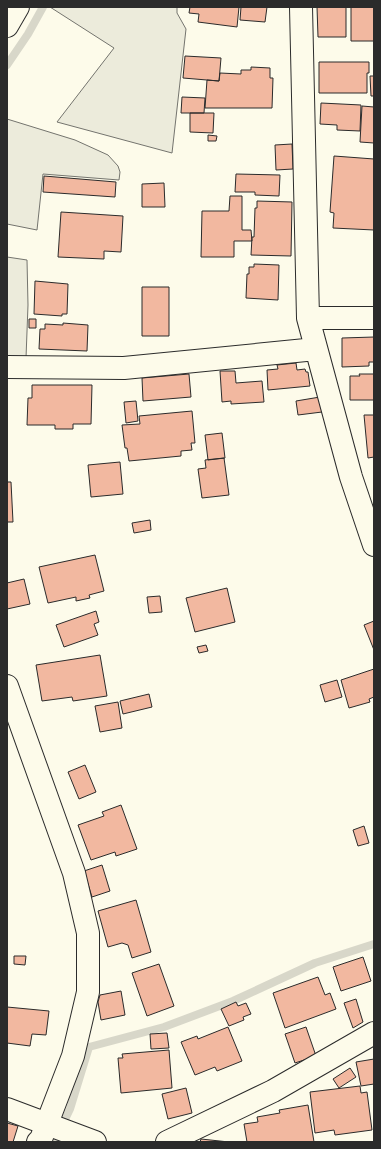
<svg xmlns="http://www.w3.org/2000/svg" width="381" height="1149" font-family="'Varela Round',sans-serif">
	<rect width="100%" height="100%" fill="#fdfbea"/>
	<!-- green -->
	<path fill="#ecebdb" stroke="#74746e" d="M50,7H177V13L186,29L172,153L57,122L114,48Z
		M7,119L75,140L108,155L118,166L120,172L119,180L43,174L37,230L7,224Z
		M7,257L27,260L28,305L26,358L7,357Z"/>
	<g fill="none" stroke-linecap="round" stroke-linejoin="round">
		<!-- stream -->
		<path stroke="#d8d7c9" stroke-width="8" d="M7,65L28,34L43,7
			M54,1142L70,1109L89,1047L164,1027L233,1001L315,963L374,944"/>
	</g>
	<!-- building -->
	<path fill="#f2b8a0" stroke="#2b2b2b" d="M190,7H239L237,27L198,22L199,14L189,13Z
		M241,7H267L265,22L240,20Z
		M317,7H346V37H318Z
		M351,7H374V41H351Z
		M185,56L221,58L219,81L183,78Z
		M319,62H369V73H367V93H319Z
		M251,67L270,68V78H273L272,108H205L207,80L219,81L220,73L241,74V70H251Z
		M370,76H374V96H371Z
		M182,97L205,98L204,113H181Z
		M321,103L361,105L360,131L337,130V125L320,124Z
		M362,106L374,107V143L360,142Z
		M190,113H214L213,133L190,132Z
		M208,135L217,136L216,141H208Z
		M292,144L293,169L276,170L275,145Z
		M334,156L374,159V230L333,228L334,213L330,212Z
		M236,174L280,175L279,196L255,195V192H235Z
		M44,176L116,182L115,197L43,192Z
		M164,183L165,207H142V184Z
		M230,196H242V230H251L252,241H234V257H201L202,211H229Z
		M257,201L292,202L291,256L251,255L252,237H254L255,208H257Z
		M61,212L123,216L121,252L104,251V259L58,257Z
		M254,264L279,265L278,300L246,298L247,274H249V267H254Z
		M35,281L68,284L67,314H62V316L34,314Z
		M142,287H169V336H142Z
		M29,319H36V328H29Z
		M63,323L88,325L87,351L39,349L40,329H45V324L63,325Z
		M374,337V362H369V366L342,367V338Z
		M296,363L297,370L305,369L306,372H308L310,386L268,390L267,370L278,369L277,365Z
		M220,371H235L236,383L262,381L264,402L231,404V401L222,402Z
		M189,374L191,397L143,401L142,378Z
		M359,374H374V400H350V376H360Z
		M32,385H92L91,424H73V429H55V425H27L28,398H32Z
		M320,397L322,412L298,415L296,401Z
		M136,401L138,421L126,423L124,402Z
		M192,411L195,443H191L192,450L181,451V456L129,461L127,448H125L122,425L140,424L139,416Z
		M364,415H374V457L368,458Z
		M222,433L225,458L208,460L205,435Z
		M224,458L229,495L202,498L198,469L206,468L205,460Z
		M120,462L123,494L91,497L88,465Z
		M7,482H11L13,522H7Z
		M150,520L151,530L134,533L132,523Z
		M95,555L104,591L89,595L90,598L76,601V597L48,603L39,567Z
		M24,579L30,604L7,609V583Z
		M227,588L235,622L195,632L186,598Z
		M160,596L162,612L149,613L147,597Z
		M96,611L99,622L94,624L98,635L64,647L56,625Z
		M374,621V650L364,625Z
		M206,645L208,651L199,653L197,647Z
		M100,655L107,696L73,701L72,697L42,701L36,665Z
		M374,669V697L369,699L370,702L349,708L341,680Z
		M337,680L342,697L325,702L320,685Z
		M149,694L152,707L123,714L120,701Z
		M118,702L122,728L100,732L95,706Z
		M85,765L96,792L79,799L68,772Z
		M121,805L137,849L116,856L115,852L91,860L78,825L104,816L102,812Z
		M364,826L369,843L358,846L353,830Z
		M102,865L110,891L92,897L84,871Z
		M136,900L151,952L132,958L128,945L122,943L108,947L98,911Z
		M14,956H26L25,965L14,964Z
		M363,957L371,981L341,991L333,967Z
		M159,964L174,1006L147,1016L132,973Z
		M318,977L325,995L330,993L336,1009L285,1028L273,993Z
		M121,991L125,1015L101,1020L98,1002L100,995Z
		M356,999L363,1022L353,1028L344,1003Z
		M236,1002L238,1006L246,1003L251,1014L243,1017L244,1020L229,1026L221,1009Z
		M7,1007L49,1011L46,1035L32,1034L30,1046L7,1043Z
		M228,1027L242,1061L217,1071L215,1067L195,1075L181,1042L197,1036L198,1039Z
		M306,1027L316,1056L295,1063L285,1034Z
		M167,1033L169,1048L151,1049L150,1034Z
		M169,1050L172,1088L121,1093L118,1058H123L122,1054Z
		M374,1059V1084L361,1086L356,1062Z
		M350,1068L356,1077L339,1088L333,1079Z
		M360,1086L361,1093L367,1092L372,1130L335,1135L334,1130L315,1133L310,1092Z
		M186,1088L192,1113L168,1119L162,1094Z
		M308,1105L314,1142H247L244,1124L258,1122L257,1117L280,1113L279,1110Z
		M7,1123L18,1126L13,1142H7Z
		M201,1139L229,1142H200Z"/>
	<g fill="none" stroke-linecap="round" stroke-linejoin="round">
		<!-- minor casing -->
		<g stroke="#2b2b2b" stroke-width="24">
			<path id="minor" d="M301,7L308,318L351,477L374,545
				M7,26L18,7
				M308,318H374
				M7,367L124,368L316,349
				M7,686L74,873L88,933V992L73,1056L41,1139L38,1142
				M167,1142L273,1091L374,1033"/>
		</g>
		<!-- major casing -->
		<g stroke="#2b2b2b" stroke-width="24">
			<path id="major" d="M7,1109L95,1142"/>
		</g>
		<!-- minor -->
		<use href="#minor" stroke="#fdfbea" stroke-width="22"/>
		<!-- major -->
		<use href="#major" stroke="#fdfbea" stroke-width="22"/>
	</g>
	<!-- border -->
	<rect width="381" height="1149" fill="none" stroke="#2b2b2b" stroke-width="16"/>
</svg>
